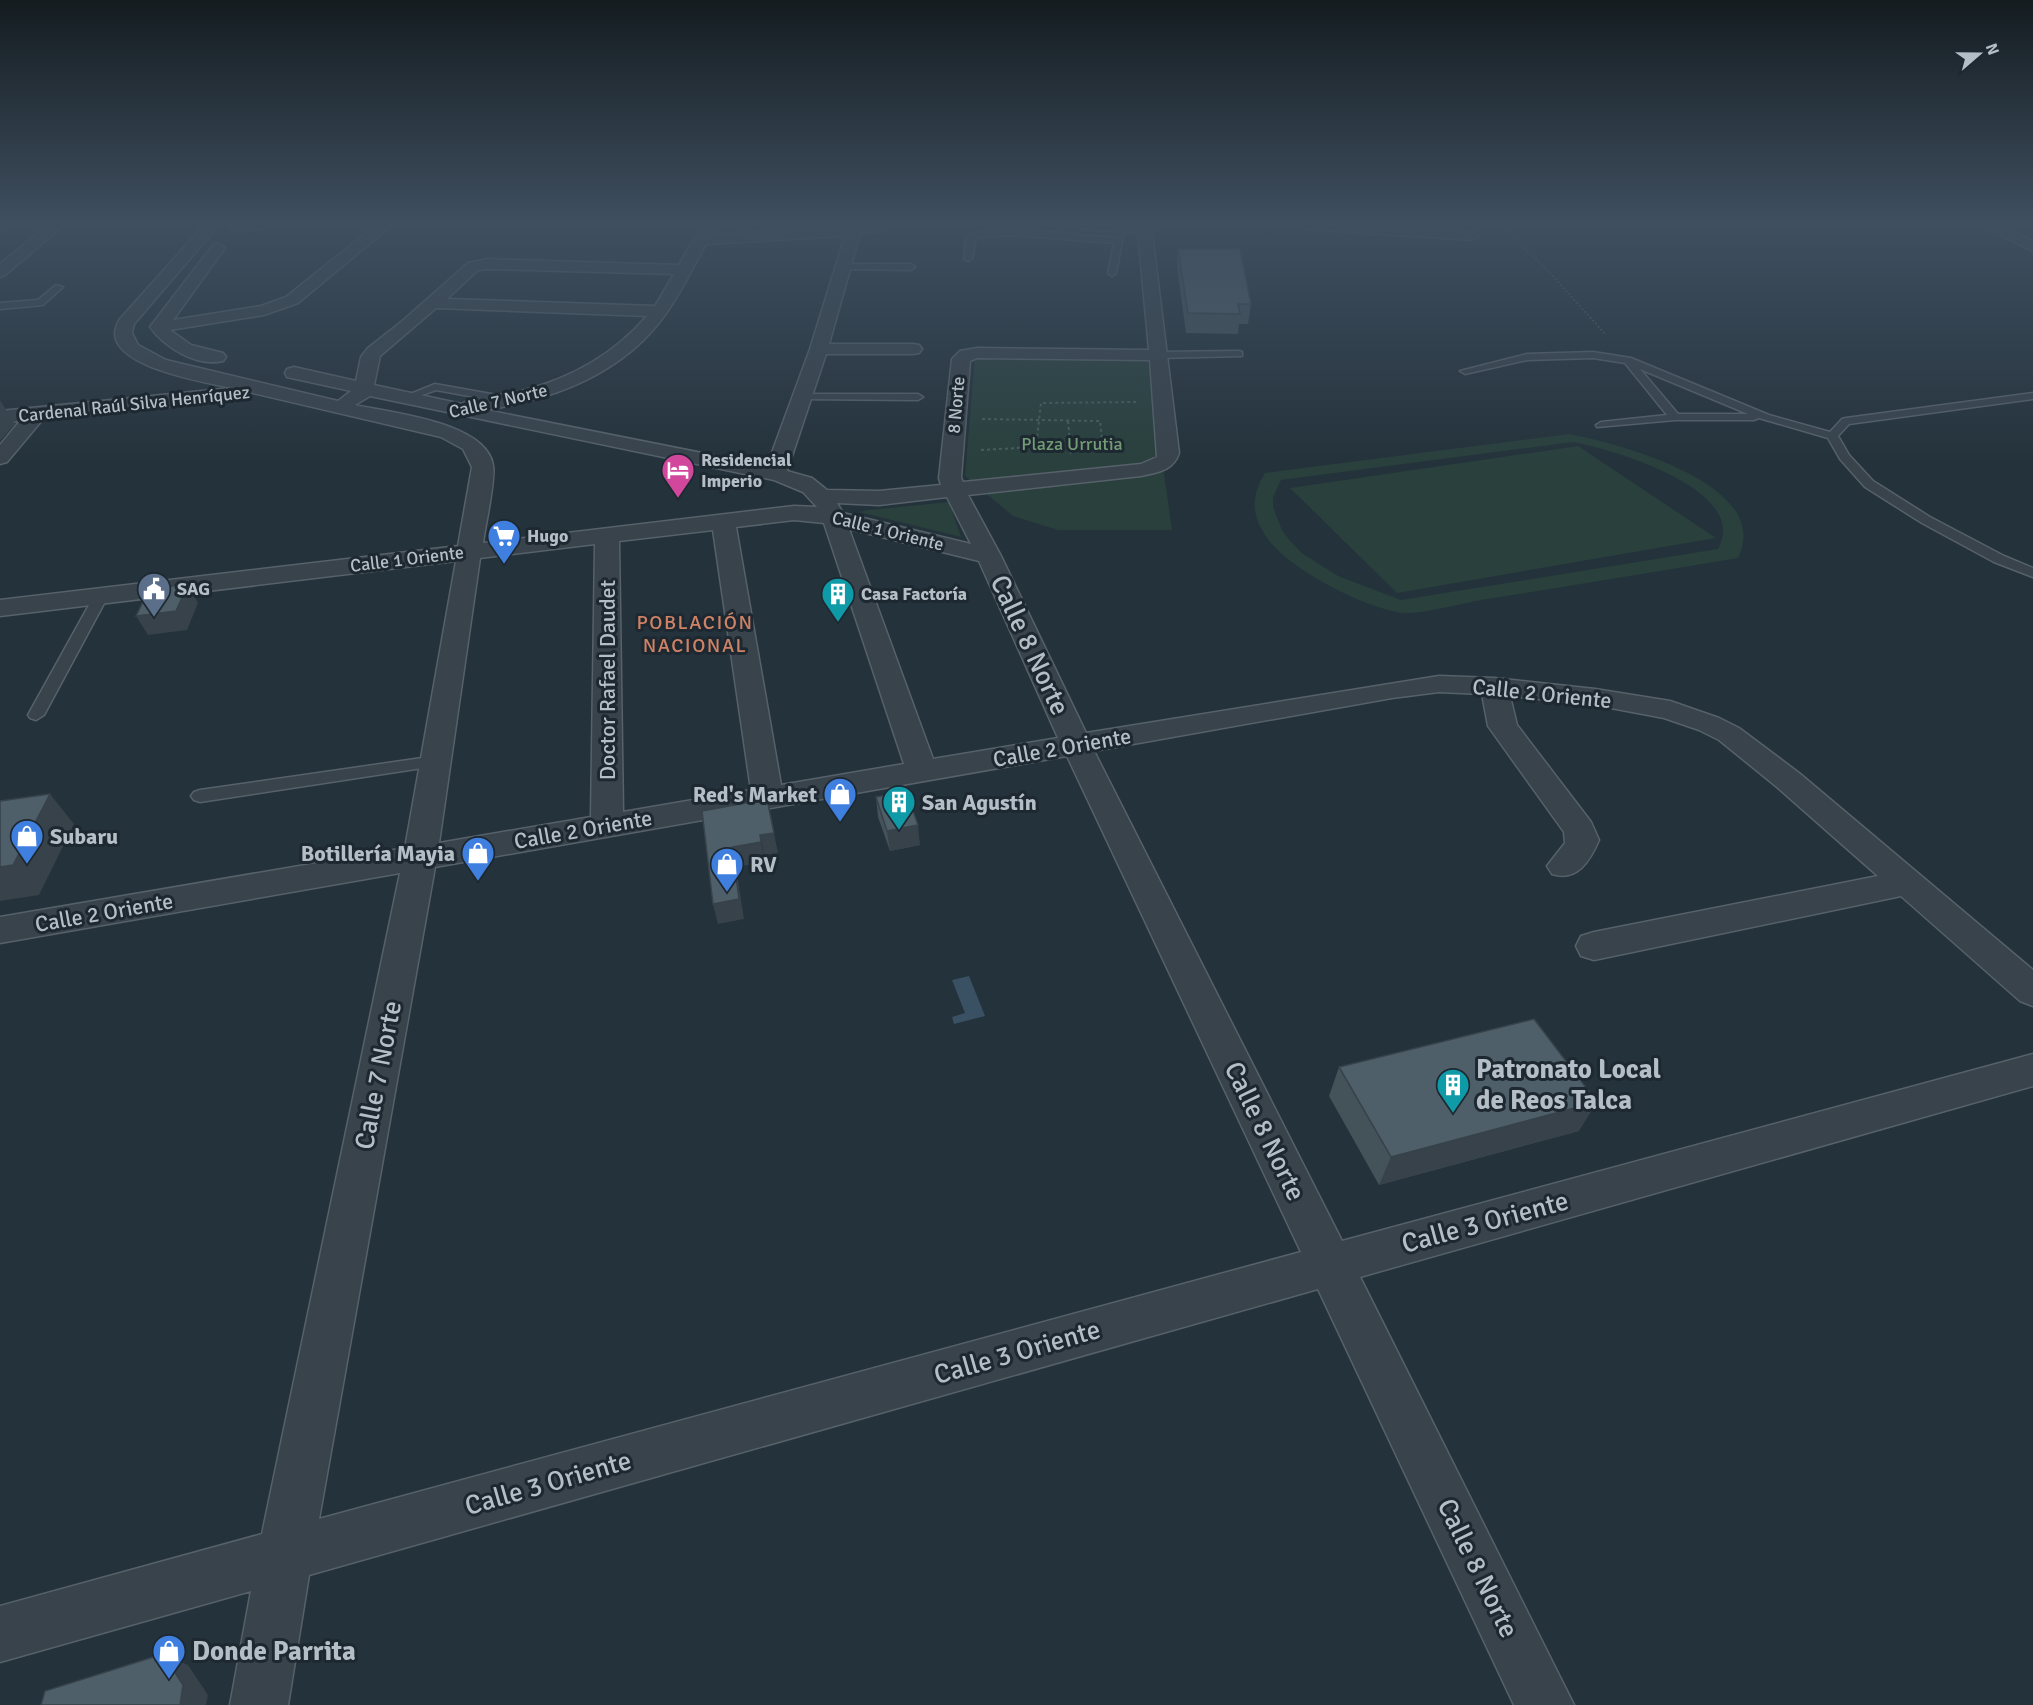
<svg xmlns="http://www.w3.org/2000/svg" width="2033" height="1705" font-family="Signika,sans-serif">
	<rect width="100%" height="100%" fill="#24323b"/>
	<!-- green -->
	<path fill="#29403d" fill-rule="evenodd" d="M975,357L1148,360L1172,530H1058L1013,516L965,476Z
		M1569,434C1617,443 1775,484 1738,558C1654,572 1571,586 1487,599C1468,602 1418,615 1402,613C1364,607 1296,573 1271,543C1252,520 1249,498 1265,473ZM1573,442C1611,449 1751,489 1718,549L1401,600L1338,576L1303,554L1291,542L1282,530L1273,507V497L1281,480Z
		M1578,446L1716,538L1397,593L1290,488Z
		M949,502L961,537L859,512L869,510Z"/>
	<!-- water -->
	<path fill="#395162" d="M969,976L985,1016L954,1024L952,1017L965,1013L952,980Z"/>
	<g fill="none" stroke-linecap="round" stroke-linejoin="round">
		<!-- lane casing -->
		<g stroke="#56616a" stroke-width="3">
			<path id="lane" d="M1117,229L1124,231L1116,273L1112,276L1108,273L1114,243L1010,235L976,237L972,259L968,261L964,259L966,237C983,223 1088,236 1115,238Z
				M843,264H911L915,267L911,270L840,269V265Z
				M56,285L63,287L43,305L0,309V303L38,300Z
				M1239,351L1242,352V356L1158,358L1153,355L1158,352Z
				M1593,352L1631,358L1769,415L1830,432L1842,419L1846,418L2033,393V399L1849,424L1838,436L1849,455L1873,481L1930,517L2004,556L2033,568V577L1994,562L1922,523L1865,487L1840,459L1828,438L1759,418L1754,420H1675L1597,427L1596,425L1601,422L1667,415L1625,363L1593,358L1527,360L1465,374L1460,371L1527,354ZM1640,369L1748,414H1678Z
				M435,384L508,397L513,400L508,403L436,390L408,400L403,397Z
				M802,394H918L923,397L918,400L798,399L797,397Z
				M101,592L108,596L44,715L36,720L30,718L28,715L94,596Z
				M436,756L442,757L444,761L442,765L200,802L194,800L191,796L194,792L200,790Z"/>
		</g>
		<!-- street casing -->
		<g stroke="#56616a" stroke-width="3">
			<path id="street" d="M48,225H64L5,275L0,277V264Z
				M204,225H219L134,324L132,333L138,345L166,360L338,401L351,391L287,377L285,373L287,369L294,367L356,381L361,357L368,348L400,323L468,263L488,259L679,265L693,240L705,225H719L711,235L864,225H898L891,229L860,234L829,344H913L919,345L922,349L919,353L913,354H826L787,471L812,478L827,490L879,491L941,485L939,478L952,359L960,351L977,348L1149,350L1138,233L1080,229L1073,225H1151L1179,453C1173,471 1158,472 1141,476L968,495L1001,556L1086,733L1439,676L1494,678L1595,689L1670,701L1719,718L1739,728L1799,773L2033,970V1006L2020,1001L1901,896L1594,960L1581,956L1576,946L1581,936L1594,932L1878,876L1777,787L1719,740L1699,730L1664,718L1595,705L1510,696L1517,725L1591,822L1599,840C1590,861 1577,882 1552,874L1547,866L1565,843L1564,832L1488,726L1482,694L1439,692L1392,698L1094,751L1342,1241L2033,1054V1086L1360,1277L1574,1705H1514L1318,1289L309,1575L288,1705H230L251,1591L0,1662V1606L262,1534L400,873L0,943V917L405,848L456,561L0,616V600L458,546L472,467L463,449L441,437L249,392L247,397L240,399L43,419L7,462L0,464V445L20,421L0,423V411L232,388C207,382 90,365 120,319ZM845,236L810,349L767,466L486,410C556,399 626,372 667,312C682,291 693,267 706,244ZM488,269L674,274L655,306L447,299L478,270ZM436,308L647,316C614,354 570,379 521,391C506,395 472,396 462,404L374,385L380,356ZM977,358L1150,360L1157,457L1141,464L963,482L961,478L970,361ZM370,396L774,480L803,492L817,507L794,506L483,543C485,526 496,480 493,465C486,422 391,413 355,405ZM947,497L971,544L843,513L837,503L879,505ZM794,520L824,523L904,764L781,785L736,527ZM849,529L979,561L1058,738L933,759ZM713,530L751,790L623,812L619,541ZM595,544L591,817L439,843L480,558ZM1067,756L1301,1252L319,1519L435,867Z
				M228,225H272L265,229L234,230L229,229Z
				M376,225H392L298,303L264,315L170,330L191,345L223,353L226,357L223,361C197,367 165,348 150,327L213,245L218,244L225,248L173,320L261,306L286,297Z
				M1299,225H1371L1472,232L1479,236L1472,240L1306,229Z
				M1980,225H1998L2033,241V251Z"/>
		</g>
		<!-- path-far1 -->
		<path stroke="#485d5c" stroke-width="1.5" stroke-dasharray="2 2" stroke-linecap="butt" d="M1501,225L1549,272L1606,335"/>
		<!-- path -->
		<path stroke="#485d5c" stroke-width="2" stroke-dasharray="3 3" stroke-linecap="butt" d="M982,419L1100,421L1103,447H1107
			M1068,421L1071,456
			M981,450L1018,448L1037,438L1041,403L1136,402"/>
		<!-- lane -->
		<use href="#lane" fill="#38434c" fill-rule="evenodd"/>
		<!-- street -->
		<use href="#street" fill="#38434c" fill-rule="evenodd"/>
	</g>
	<!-- wall -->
	<path fill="#44525a" d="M1178,249L1251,304L1248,324H1239L1238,334L1186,333L1177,267Z
		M876,797L920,845L890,851L878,817Z
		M1339,1067L1579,1131L1379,1185L1329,1096Z"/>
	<!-- shaded-wall -->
	<path fill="#37424a" d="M0,225H14L0,236Z
		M0,400L15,424L0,441Z
		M188,584L198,603L187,630L148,635L136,616Z
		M50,794L74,824L39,895L0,901V867Z
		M767,799L778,853L764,855L760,835Z
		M918,825L920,845L890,851L887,831Z
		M761,842L765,862L736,867L744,919L718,924L713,904L732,847Z
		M1597,1102L1579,1131L1379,1185L1391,1157Z
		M163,1654L188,1665L208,1695L206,1705H180Z"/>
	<!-- building -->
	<path fill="#4f5f69" stroke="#37424a" stroke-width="1.5" d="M1178,249H1240L1251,304H1238L1240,314L1188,313Z
		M188,584L176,611L136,616L149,589Z
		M906,791L918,825L887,831L876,797Z
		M50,794L13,865L0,867V801Z
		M767,799L774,833L760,835L761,842L732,847L739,899L713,904L702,811Z
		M1534,1019L1597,1102L1391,1157L1339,1067Z
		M163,1654L183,1685L180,1705H41L45,1691Z"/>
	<!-- sky -->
	<linearGradient id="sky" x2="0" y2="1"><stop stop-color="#141c20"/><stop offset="0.48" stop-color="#3f4f60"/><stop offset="1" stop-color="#3f4f60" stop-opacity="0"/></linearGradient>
	<rect width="2033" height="464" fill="url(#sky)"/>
	<!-- icons -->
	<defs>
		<g id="hotel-pin" transform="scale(1.725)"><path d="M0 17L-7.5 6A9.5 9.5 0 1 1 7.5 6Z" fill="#d1479c" stroke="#1d2831"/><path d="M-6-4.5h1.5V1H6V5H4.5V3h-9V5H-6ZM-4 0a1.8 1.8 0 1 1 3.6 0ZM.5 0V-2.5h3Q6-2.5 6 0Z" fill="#fff"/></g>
		<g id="supermarket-pin" transform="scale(1.725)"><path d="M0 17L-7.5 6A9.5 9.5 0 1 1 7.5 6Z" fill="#3f7fe0" stroke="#1d2831"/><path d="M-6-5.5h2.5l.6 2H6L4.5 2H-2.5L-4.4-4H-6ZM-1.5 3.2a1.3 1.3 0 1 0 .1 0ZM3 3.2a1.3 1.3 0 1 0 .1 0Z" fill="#fff"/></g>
		<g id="civic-pin" transform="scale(1.725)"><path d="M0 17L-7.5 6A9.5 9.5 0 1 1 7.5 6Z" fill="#5c6f8a" stroke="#1d2831"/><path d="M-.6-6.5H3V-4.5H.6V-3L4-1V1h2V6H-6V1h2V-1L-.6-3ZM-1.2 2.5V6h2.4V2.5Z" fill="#fff"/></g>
		<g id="building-pin" transform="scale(1.725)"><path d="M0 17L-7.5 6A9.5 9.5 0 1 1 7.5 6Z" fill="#0f9aa8" stroke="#1d2831"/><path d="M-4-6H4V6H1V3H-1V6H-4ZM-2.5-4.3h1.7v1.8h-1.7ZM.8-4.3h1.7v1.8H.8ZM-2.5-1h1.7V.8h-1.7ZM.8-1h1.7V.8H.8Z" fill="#fff"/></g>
		<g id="shop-pin" transform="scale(1.725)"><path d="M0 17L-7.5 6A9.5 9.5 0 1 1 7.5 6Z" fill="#3f7fe0" stroke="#1d2831"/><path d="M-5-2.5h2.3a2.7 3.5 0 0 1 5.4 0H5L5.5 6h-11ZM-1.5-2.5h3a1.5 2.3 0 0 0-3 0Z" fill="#fff"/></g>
	</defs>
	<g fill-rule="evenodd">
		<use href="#hotel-pin" x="678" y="470"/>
		<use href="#supermarket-pin" x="504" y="536"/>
		<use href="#civic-pin" x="154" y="589"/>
		<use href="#building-pin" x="838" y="594"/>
		<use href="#shop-pin" x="840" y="794"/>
		<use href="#building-pin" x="899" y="802"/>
		<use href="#shop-pin" x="27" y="836"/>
		<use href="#shop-pin" x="478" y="853"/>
		<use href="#shop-pin" x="727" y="864"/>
		<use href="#building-pin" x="1453" y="1085"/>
		<use href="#shop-pin" x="169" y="1651"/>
	</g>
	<g text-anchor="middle" stroke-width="6" stroke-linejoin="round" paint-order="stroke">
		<!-- far-street labels -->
		<g font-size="18" fill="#b4bec7" stroke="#1d2831">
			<text transform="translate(498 401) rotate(-13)" y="6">Calle 7 Norte</text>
			<text transform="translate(134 404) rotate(-6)" y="6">Cardenal Raúl Silva Henríquez</text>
			<text transform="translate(956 405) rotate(-85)" y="6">8 Norte</text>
			<text transform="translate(888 531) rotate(14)" y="6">Calle 1 Oriente</text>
			<text transform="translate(407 559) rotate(-7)" y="6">Calle 1 Oriente</text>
		</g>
		<!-- far-park labels -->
		<g font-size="18" fill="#739c76" stroke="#1d2831">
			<text x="1072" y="450">Plaza Urrutia</text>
		</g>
		<!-- far-poi labels -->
		<g font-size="18" font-weight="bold" fill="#b4bec7" stroke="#1d2831" text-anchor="start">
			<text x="701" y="466">Residencial<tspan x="701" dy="21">Imperio</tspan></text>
			<text x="527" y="542">Hugo</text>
			<text x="177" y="595">SAG</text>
			<text x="861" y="600">Casa Factoría</text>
		</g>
		<!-- far-neighbourhood labels -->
		<g font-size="20" letter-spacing="1.5" fill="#cf8366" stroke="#1d2831">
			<text x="695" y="629">POBLACIÓN<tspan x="695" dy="23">NACIONAL</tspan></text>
		</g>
		<!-- street labels -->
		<g font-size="22" fill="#b4bec7" stroke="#1d2831">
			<text transform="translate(607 680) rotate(-90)" y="8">Doctor Rafael Daudet</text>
			<text transform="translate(1542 693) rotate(6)" y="8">Calle 2 Oriente</text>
			<text transform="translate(1062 747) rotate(-10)" y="8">Calle 2 Oriente</text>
			<text transform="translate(583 829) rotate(-10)" y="8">Calle 2 Oriente</text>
			<text transform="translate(104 912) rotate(-10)" y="8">Calle 2 Oriente</text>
		</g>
		<!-- poi labels -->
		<g font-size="22" font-weight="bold" fill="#b4bec7" stroke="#1d2831" text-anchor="start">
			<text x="817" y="802" text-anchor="end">Red's Market</text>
			<text x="922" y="810">San Agustín</text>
			<text x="50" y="844">Subaru</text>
			<text x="455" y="861" text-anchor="end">Botillería Mayia</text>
			<text x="750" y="872">RV</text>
		</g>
		<!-- near-street labels -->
		<g font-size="27" fill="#b4bec7" stroke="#1d2831">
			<text transform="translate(1030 645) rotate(65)" y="9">Calle 8 Norte</text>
			<text transform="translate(378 1075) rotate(-79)" y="9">Calle 7 Norte</text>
			<text transform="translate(1265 1131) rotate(64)" y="9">Calle 8 Norte</text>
			<text transform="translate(1485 1222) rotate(-15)" y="9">Calle 3 Oriente</text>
			<text transform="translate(1017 1352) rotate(-16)" y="9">Calle 3 Oriente</text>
			<text transform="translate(548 1483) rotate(-16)" y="9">Calle 3 Oriente</text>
			<text transform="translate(1478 1568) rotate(64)" y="9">Calle 8 Norte</text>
		</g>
		<!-- near-poi labels -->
		<g font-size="27" font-weight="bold" fill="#b4bec7" stroke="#1d2831" text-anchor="start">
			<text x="1476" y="1078">Patronato Local<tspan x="1476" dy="31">de Reos Talca</tspan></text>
			<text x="192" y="1660">Donde Parrita</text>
		</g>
	</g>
	<!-- north arrow -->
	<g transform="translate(1979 54) rotate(70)" stroke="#1d2831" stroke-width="4.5" paint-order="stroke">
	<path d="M0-4.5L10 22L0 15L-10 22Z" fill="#b4bec7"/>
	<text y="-9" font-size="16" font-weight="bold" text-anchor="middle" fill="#b4bec7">N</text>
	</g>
</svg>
